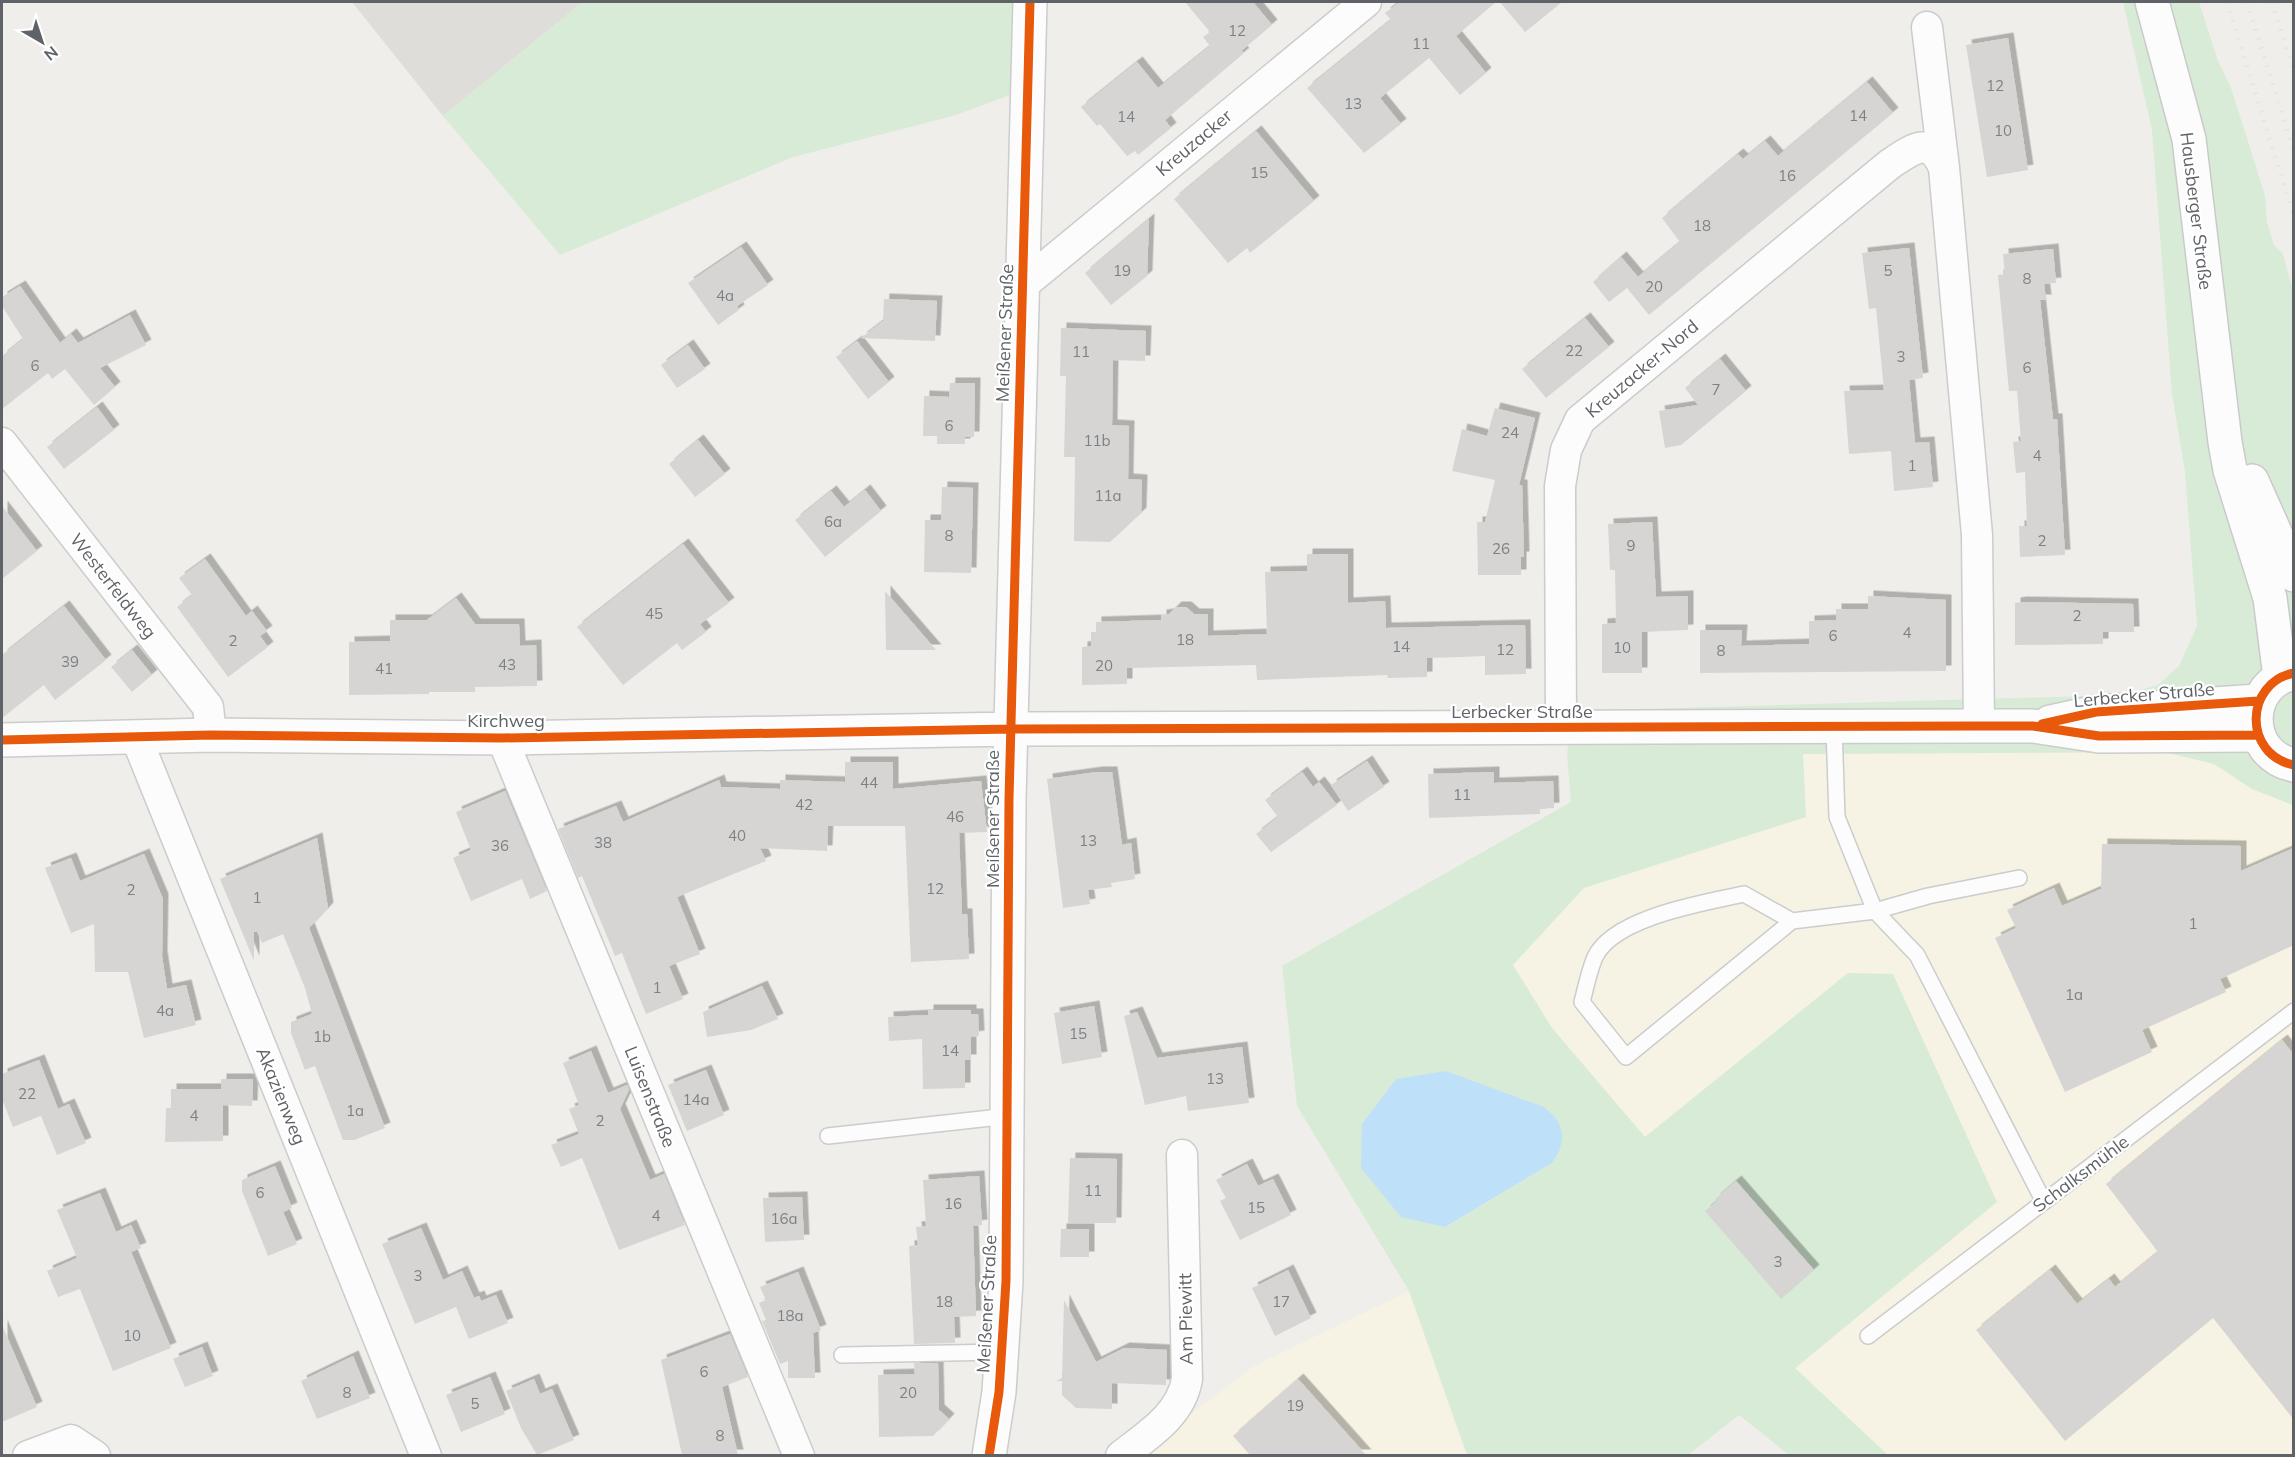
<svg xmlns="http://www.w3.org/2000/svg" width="2295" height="1457" font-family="Mulish,sans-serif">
	<defs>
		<filter id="shadow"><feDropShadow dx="5.5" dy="-5.5" stdDeviation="0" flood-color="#0004"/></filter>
	</defs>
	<rect width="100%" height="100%" fill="#efeeea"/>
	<!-- commercial -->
	<path fill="#f7f3e4" d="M2164,752L2214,764L2252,789L2293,805V1455H1886L1795,1369L1997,1202L1848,973L1645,1137L1552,1028L1513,965L1583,888L1806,817L1803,754Z
		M1409,1291L1467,1455L1136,1456L1254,1366Z"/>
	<!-- industrial -->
	<path fill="#dfddda" d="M352,2H583L443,116Z"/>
	<!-- green -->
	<path fill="#d8ebd6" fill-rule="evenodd" d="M583,2H1021V91L953,116L793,157L560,255L443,116Z
		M2123,2H2199L2218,61L2230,85L2246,135L2265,196L2267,222L2274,245L2283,254L2293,291V805L2252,789L2214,764L2164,752L1803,754L1806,817L1584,888L1513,965L1552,1028L1645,1137L1848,973L1893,974L1997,1202L1795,1368L1888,1455H1789L1739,1415L1688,1455H1467L1409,1291L1297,1106L1282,966L1571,802L1567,755L1572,711L2124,695L2158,685L2179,666L2197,626L2185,472L2172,394L2152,130ZM1544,1107C1565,1123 1568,1141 1552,1163L1445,1227Z"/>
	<!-- water -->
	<path fill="#bfe0f9" d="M1446,1071L1544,1107C1565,1123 1568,1141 1552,1163L1445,1227L1401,1217L1361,1168L1362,1124L1396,1079Z"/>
	<!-- building -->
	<path fill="#d6d5d3" filter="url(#shadow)" d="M1185,2H1253L1272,25L1241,51L1244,53L1165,120L1171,128L1138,155L1135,151L1127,156L1100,124L1097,126L1081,107L1137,62L1158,88L1210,46L1203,37L1210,32Z
		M1400,2H1496L1456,36L1486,73L1460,95L1429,58L1380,98L1401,124L1364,153L1307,88L1391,20L1385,13Z
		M1500,2H1562L1525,32Z
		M2008,38L2028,170L1987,177L1966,45Z
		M1867,82L1893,113L1649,315L1627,288L1609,302L1593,282L1621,257L1638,277L1680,242L1662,218L1738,154L1743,159L1765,141L1778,156Z
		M1256,131L1314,201L1250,253L1247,248L1228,263L1174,199Z
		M1149,219L1147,276L1111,305L1085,273Z
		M741,247L768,285L737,306L739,310L718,325L688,283Z
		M1909,248L1923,378L1909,380L1915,443L1929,442L1933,487L1894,491L1891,451L1849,454L1844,391L1884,390L1876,308L1869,309L1862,253Z
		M2053,249L2056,283L2044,284L2046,300H2040L2053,419H2057L2065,555L2020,557L2019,526H2027L2025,472L2016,473L2013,442L2021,441L2017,391H2009L1998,275L2005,274L2003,254Z
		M20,286L60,343L71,334L78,343L130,315L146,345L100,368L115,387L94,405L65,369L52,379L48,373L2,409V356L23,339L2,306V297Z
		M884,299L937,301L935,341L861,338L883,321Z
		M1585,318L1609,347L1546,398L1522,369Z
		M1061,328L1146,331L1145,361L1113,360L1112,425L1129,426L1128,479L1142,480L1141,513L1110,542L1074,541L1075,457H1064L1066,376H1060Z
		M857,341L889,382L868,399L836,357Z
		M688,345L705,369L677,388L661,365Z
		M1720,359L1746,391L1681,445L1665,448L1659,411L1698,405L1685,388Z
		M950,383H975L974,437H965V444H937V436H923L924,396L949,397Z
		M97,407L114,430L64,469L47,447Z
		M1495,408L1535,418L1519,485H1522L1524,557H1521V575H1478L1477,522H1485L1495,480L1452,471L1462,429L1487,436Z
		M698,440L725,474L695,497L669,464Z
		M942,487L973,488L971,573L924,572L925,520H941Z
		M865,490L881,511L825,557L795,520L831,491L844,507Z
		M2,506L37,551L2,579Z
		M1652,522L1656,597L1688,596V630L1642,632V673H1602V624L1616,623L1615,570H1610L1608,524Z
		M683,544L729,603L700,624L706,632L682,650L677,643L623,685L577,627Z
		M1307,554H1348V603L1385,601L1386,628L1525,625L1526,674L1485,675V656L1460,657L1427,658V677L1388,678L1387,675L1257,680L1256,665L1127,668V684L1082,685V647L1091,646V632H1096V622L1161,620V615L1169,614L1176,607H1186L1194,614H1208V636L1267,634L1265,572L1307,571Z
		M205,559L246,616L252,611L267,631L260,636L268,647L228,677L177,607L192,595L179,578Z
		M885,591L936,650H886Z
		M1868,596L1946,600V671L1700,673V630H1742L1741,646L1809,644V621L1836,620V609H1868Z
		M456,598L475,624H519L520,646L536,645L537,686L475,687V692H429V694L349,695V642L390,641V620H427Z
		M2021,602L2133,604L2134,632H2103V644L2015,645V603Z
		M64,606L106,660L55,700L44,685L2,718V655Z
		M132,650L152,675L132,692L111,667Z
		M1367,761L1384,787L1348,811L1331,785Z
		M845,762H893V789L981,781L987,832L959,833L962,914H967L969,959L911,962L905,826H828L827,851L760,848L766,861L677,897L700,954L669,966L683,999L646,1014L622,953L615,956L582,876L578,878L558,829L616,806L623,822L719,780L721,787L780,789V780L845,782Z
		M1097,772H1112L1122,845L1131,843L1135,879L1111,883L1112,887L1088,890L1090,904L1063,908L1047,779Z
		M1302,772L1313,787L1319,782L1337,805L1271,852L1256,834L1278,817L1265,800Z
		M1494,772V783L1553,781L1554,808L1540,809V814L1429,818L1428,774Z
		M505,791L547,891L530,899L522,879L471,901L453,858L471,850L456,812Z
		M317,838L328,908L309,928L385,1128L354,1140H343L315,1066L305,1070L291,1033V1022L312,1014L305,988L283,934L262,943L257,931L254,932V961L220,879Z
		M2102,844L2241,846V871L2294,848V945L2220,979L2226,992L2142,1030L2152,1052L2065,1092L1995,938L2016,928L2007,910L2054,888L2062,906L2101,889Z
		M144,854L163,899L162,956L167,989L186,985L196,1025L144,1038L128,972H95L94,924L71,933L45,868L71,858L80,881Z
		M762,986L778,1019L751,1030L707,1037L703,1012Z
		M1094,1006L1102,1057L1062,1064L1054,1013Z
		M928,1010H971V1014H978L979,1036L971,1037V1060H965V1088L923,1089L922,1039L889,1041L888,1017L928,1015Z
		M1137,1012L1157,1058L1242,1047L1249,1103L1188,1111L1186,1096L1145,1105L1124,1016Z
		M2282,1040L2294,1055V1420L2213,1318L2065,1441L1976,1330L2050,1270L2077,1304L2109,1279L2115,1287L2158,1252L2106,1184Z
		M591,1051L608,1093L627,1085L629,1090L620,1109L650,1180L664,1174L685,1225L619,1250L582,1158L561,1167L551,1145L579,1134L569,1109L579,1105L563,1063Z
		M39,1060L58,1109L69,1104L86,1143L57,1155L41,1116L53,1111L13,1127L2,1099V1074Z
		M706,1070L724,1115L687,1131L668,1085Z
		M221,1079H253L252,1106L223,1105V1141L165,1142L166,1108H171V1089H221Z
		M1070,1158L1117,1159L1116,1223H1068Z
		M1247,1164L1258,1186L1273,1179L1291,1215L1240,1240L1220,1201L1226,1198L1216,1180Z
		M275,1166L292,1208L283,1212L297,1244L268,1256L242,1191V1180Z
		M979,1176L982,1225L973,1226L976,1316L954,1317L955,1343L914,1344L909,1246L918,1245L916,1227L926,1226L923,1180Z
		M1736,1181L1814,1270L1781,1299L1705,1211L1717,1201L1715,1199Z
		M100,1193L116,1232L131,1225L141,1248L131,1252L171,1348L113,1371L80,1289L58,1297L47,1271L77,1258L57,1210Z
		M802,1197L804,1240L765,1242L763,1198Z
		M421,1228L443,1280L462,1271L474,1298L479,1296L481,1301L496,1295L508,1323L469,1339L456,1307L415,1324L382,1244Z
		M1061,1229H1089V1257H1060Z
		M1288,1270L1311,1318L1275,1336L1252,1288Z
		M798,1272L821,1330L813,1333L815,1378H788V1361L780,1364L762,1321L766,1320L759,1303L766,1300L760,1287Z
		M1064,1300L1096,1362L1124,1348L1167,1350L1166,1385L1112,1383V1409L1076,1408L1062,1395V1381H1056L1062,1378Z
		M2,1325L37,1407L2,1422Z
		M730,1334L748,1377L722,1387L738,1455H682L661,1360Z
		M202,1347L213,1376L185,1387L173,1359Z
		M353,1356L370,1398L317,1419L301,1381Z
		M914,1363H938L939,1410L949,1419L933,1436L879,1437L878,1375L915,1374Z
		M490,1377L505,1414L461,1432L446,1395Z
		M534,1379L540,1394L552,1389L574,1440L537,1455L521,1428L506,1391Z
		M1298,1379L1366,1455H1250L1233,1436Z"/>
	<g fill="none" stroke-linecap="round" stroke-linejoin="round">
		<!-- service casing -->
		<g stroke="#cbcccc" stroke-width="18">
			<path id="service" d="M1834,727L1837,817L1875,911L1917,955L2044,1202
				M1792,921L1744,894C1704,903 1614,917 1595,957C1589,971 1586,987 1582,1002L1626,1057L1792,921L1875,911L1928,896L2019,878
				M828,1136L1009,1116
				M1868,1336L2294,1011
				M842,1355L1002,1352"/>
		</g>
		<!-- minor casing -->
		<g stroke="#cbcccc" stroke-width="33">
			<path id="minor" d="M1927,27L1944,168L1977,535L1979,726
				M1023,285L1366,2
				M2,443L208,707L211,735
				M1561,728L1560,486L1566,450L1580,420L1890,164C1914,148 1930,135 1944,168
				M136,737L426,1456
				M502,738L799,1456
				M28,1456L71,1440L95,1456
				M1121,1456C1149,1434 1181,1415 1187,1379L1182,1155"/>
		</g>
		<!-- tertiary casing -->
		<g stroke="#cbcccc" stroke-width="36">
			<path id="tertiary" d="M2050,722L2096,712L2258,701
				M2,740L211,735L502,738L1011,729L1979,726H2033L2099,736L2257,735
				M989,1456L999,1392L1006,1281L1009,799L1030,2"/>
		</g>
		<!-- secondary casing -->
		<g stroke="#cacacb" stroke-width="36">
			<path id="secondary" d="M2152,2L2189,139L2225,442L2230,470L2270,598L2280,677
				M2252,481L2294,575
				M2294,673C2244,683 2243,755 2294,765"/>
		</g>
		<!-- service -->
		<use href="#service" stroke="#fdfcfc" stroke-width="15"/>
		<!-- minor -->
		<use href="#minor" stroke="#fdfcfc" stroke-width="30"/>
		<!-- tertiary -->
		<use href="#tertiary" stroke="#fdfcfc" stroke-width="33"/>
		<!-- secondary -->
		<use href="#secondary" stroke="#fdfcfc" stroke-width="33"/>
		<!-- rail -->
		<path stroke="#e4e4e4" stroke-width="4.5" stroke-dasharray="1.5 8" stroke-linecap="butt" d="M2227,2L2294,217
			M2247,2L2294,152
			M2272,2L2294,72"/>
		<!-- cycleway casing -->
		<g stroke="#fff" stroke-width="13">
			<path id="cycleway" d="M2294,673C2244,683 2243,755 2294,765
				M2042,724L2096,712L2258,701
				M2,740L211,735L502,738L1011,729L1979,726H2033L2099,736L2257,735
				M989,1456L999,1392L1006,1281L1009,799L1030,2"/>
		</g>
		<!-- cycleway -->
		<use href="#cycleway" stroke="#e8590c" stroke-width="9"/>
	</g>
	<g text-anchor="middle" stroke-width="4.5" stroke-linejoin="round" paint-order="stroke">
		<!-- number labels -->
		<g font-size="15" fill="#7e8184">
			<text x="1237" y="36">12</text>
			<text x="1421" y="49">11</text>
			<text x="1995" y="91">12</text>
			<text x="1353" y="109">13</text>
			<text x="1858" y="121">14</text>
			<text x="1126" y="122">14</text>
			<text x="2003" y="136">10</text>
			<text x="1259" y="178">15</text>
			<text x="1787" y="181">16</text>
			<text x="1702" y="231">18</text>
			<text x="1122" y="276">19</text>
			<text x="1888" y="276">5</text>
			<text x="2027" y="284">8</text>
			<text x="1654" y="292">20</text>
			<text x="725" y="301">4a</text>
			<text x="1574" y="356">22</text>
			<text x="1081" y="357">11</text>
			<text x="1901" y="362">3</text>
			<text x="35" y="371">6</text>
			<text x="2027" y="373">6</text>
			<text x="1716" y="395">7</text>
			<text x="949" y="431">6</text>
			<text x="1510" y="438">24</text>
			<text x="1097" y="446">11b</text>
			<text x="2037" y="461">4</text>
			<text x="1912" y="471">1</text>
			<text x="1108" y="501">11a</text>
			<text x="833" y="527">6a</text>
			<text x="949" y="541">8</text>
			<text x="2042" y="546">2</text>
			<text x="1631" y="551">9</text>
			<text x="1501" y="554">26</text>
			<text x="654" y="619">45</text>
			<text x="2077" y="621">2</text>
			<text x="1907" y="638">4</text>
			<text x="1833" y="641">6</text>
			<text x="1185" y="645">18</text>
			<text x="233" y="646">2</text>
			<text x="1401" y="652">14</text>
			<text x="1622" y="653">10</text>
			<text x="1505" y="655">12</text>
			<text x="1721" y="656">8</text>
			<text x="70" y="667">39</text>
			<text x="507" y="670">43</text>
			<text x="1104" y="671">20</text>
			<text x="384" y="674">41</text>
			<text x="869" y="788">44</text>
			<text x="1462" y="800">11</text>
			<text x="804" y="810">42</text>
			<text x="955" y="822">46</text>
			<text x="737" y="841">40</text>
			<text x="1088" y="846">13</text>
			<text x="603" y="848">38</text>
			<text x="500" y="851">36</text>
			<text x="935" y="894">12</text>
			<text x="131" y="895">2</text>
			<text x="257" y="903">1</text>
			<text x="2193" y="929">1</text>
			<text x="657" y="993">1</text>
			<text x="2074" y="1000">1a</text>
			<text x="165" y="1016">4a</text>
			<text x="1078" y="1039">15</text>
			<text x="322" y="1042">1b</text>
			<text x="950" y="1056">14</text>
			<text x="1215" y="1084">13</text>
			<text x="27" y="1099">22</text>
			<text x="696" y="1105">14a</text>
			<text x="355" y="1116">1a</text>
			<text x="194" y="1121">4</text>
			<text x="600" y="1126">2</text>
			<text x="1093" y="1196">11</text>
			<text x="260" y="1198">6</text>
			<text x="953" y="1209">16</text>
			<text x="1256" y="1213">15</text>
			<text x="656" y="1221">4</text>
			<text x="784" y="1224">16a</text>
			<text x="1778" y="1267">3</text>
			<text x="418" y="1281">3</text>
			<text x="944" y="1307">18</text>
			<text x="1281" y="1307">17</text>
			<text x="790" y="1321">18a</text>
			<text x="132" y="1341">10</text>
			<text x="704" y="1377">6</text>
			<text x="347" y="1398">8</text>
			<text x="908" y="1398">20</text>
			<text x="475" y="1409">5</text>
			<text x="1295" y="1411">19</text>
			<text x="720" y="1441">8</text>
		</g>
		<!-- street labels -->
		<g font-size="18" fill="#5f6368" stroke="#fff">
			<text transform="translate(1194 143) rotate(-40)" y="6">Kreuzacker</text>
			<text transform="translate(2196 211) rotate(83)" y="6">Hausberger Straße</text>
			<text transform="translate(1005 333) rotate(-88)" y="6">Meißener Straße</text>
			<text transform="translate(1642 369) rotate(-40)" y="6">Kreuzacker-Nord</text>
			<text transform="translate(113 586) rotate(52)" y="6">Westerfeldweg</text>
			<text transform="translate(2144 695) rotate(-5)" y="6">Lerbecker Straße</text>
			<text x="1522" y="718">Lerbecker Straße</text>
			<text x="506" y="727">Kirchweg</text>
			<text transform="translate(993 819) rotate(-90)" y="6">Meißener Straße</text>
			<text transform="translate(281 1096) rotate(68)" y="6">Akazienweg</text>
			<text transform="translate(650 1097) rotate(68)" y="6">Luisenstraße</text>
			<text transform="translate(2081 1174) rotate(-37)" y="6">Schalksmühle</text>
			<text transform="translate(987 1304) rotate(-87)" y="6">Meißener Straße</text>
			<text transform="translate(1186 1319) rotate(-91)" y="6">Am Piewitt</text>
		</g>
	</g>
	<!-- border -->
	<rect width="2295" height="1457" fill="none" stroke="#5f6368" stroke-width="6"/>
	<!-- north arrow -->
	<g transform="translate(42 42) rotate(141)" stroke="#ffffff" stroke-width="4.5" paint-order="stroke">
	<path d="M0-4.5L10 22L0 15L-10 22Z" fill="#5f6368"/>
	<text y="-9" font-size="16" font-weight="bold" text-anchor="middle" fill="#5f6368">N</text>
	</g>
</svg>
